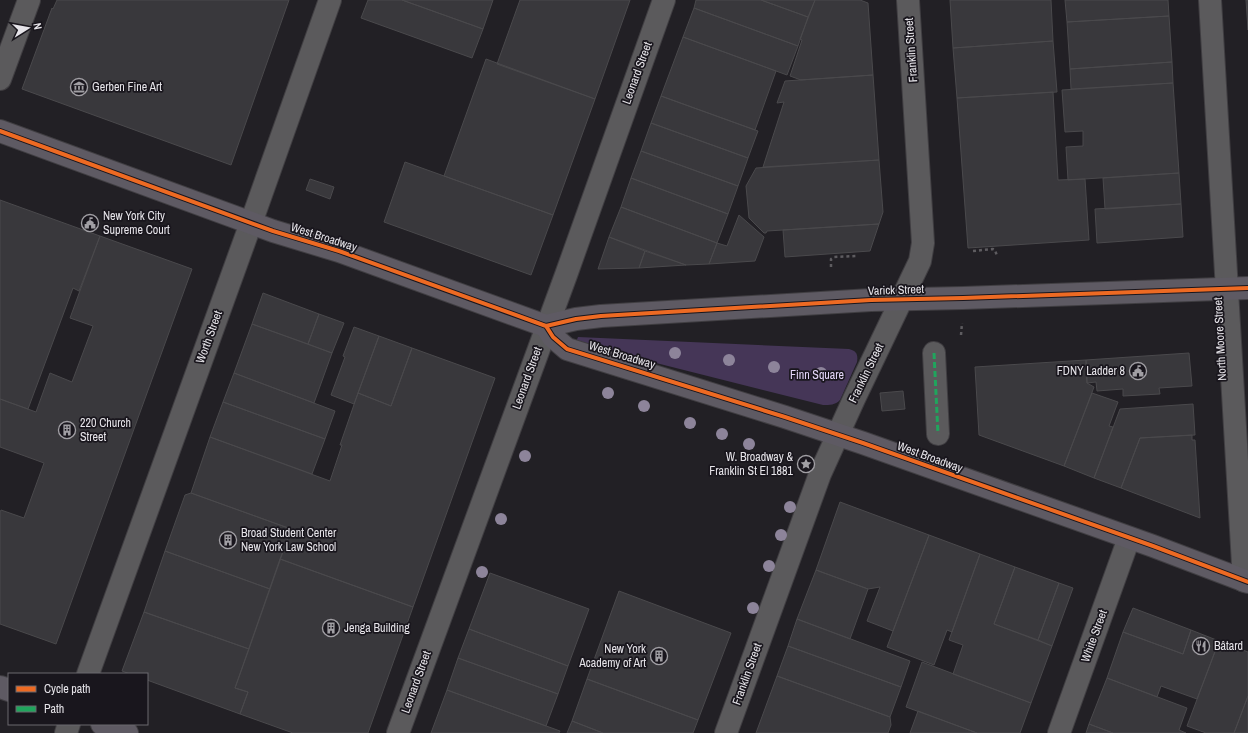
<svg xmlns="http://www.w3.org/2000/svg" width="1248" height="733" font-family="'Archivo Narrow',sans-serif">
	<rect width="100%" height="100%" fill="#222025"/>
	<!-- green -->
	<path fill="#453657" d="M578,337L849,349C857,351 858,355 857,362L840,400C835,405 830,405 823,405L577,343L576,342Z"/>
	<!-- building -->
	<path fill="#39383c" stroke="#4a494c" d="M57,0H289L231,165L22,89L52,8L53,9Z
		M368,0H402L483,29L472,58L361,18Z
		M402,0H493L483,29Z
		M520,0H630L595,99L497,64Z
		M696,0H761L808,17L798,46L694,8Z
		M761,0H815L808,17Z
		M815,0H860L868,3L873,75L801,80L790,76L802,40L800,39Z
		M950,0H1051L1053,41L953,48Z
		M1065,0H1168L1169,16L1067,22Z
		M1246,0H1248V30Z
		M694,8L798,46L787,75L683,37Z
		M1169,16L1172,62L1070,69L1067,22Z
		M683,37L776,71L755,130L661,96Z
		M1053,41L1057,92L957,98L953,48Z
		M486,59L595,99L553,215L444,176Z
		M1172,62L1173,83L1071,89L1070,69Z
		M873,75L879,160L763,167L784,102L777,103L785,81Z
		M1173,83L1179,173L1068,180L1066,147L1083,146V131L1065,132L1062,90Z
		M1053,92L1058,180L1085,179L1089,240L968,248L957,98Z
		M661,96L758,131L748,158L651,123Z
		M651,123L748,158L738,186L641,151Z
		M641,151L738,186L728,214L631,178Z
		M879,160L883,212L879,224L767,231L766,233H764L749,218L746,186L756,168Z
		M405,162L553,215L531,275L384,222Z
		M1179,173L1181,204L1105,209L1103,178Z
		M631,178L728,214L717,243L621,207Z
		M310,179L334,187L330,199L306,190Z
		M0,200L100,236L79,291L73,288L28,409L0,399Z
		M1181,204L1183,237L1097,243L1095,209Z
		M621,207L717,243L709,264L686,265L609,237Z
		M739,215L764,237L755,261L709,264L717,243L727,246Z
		M879,224L870,251L785,257L783,230Z
		M100,236L192,269L56,644L0,624V512L1,510L24,518L44,463L0,447V399L36,412L50,373L72,382L93,326L70,318Z
		M609,237L645,251L639,268L598,269Z
		M645,251L686,265L639,268Z
		M263,293L319,314L308,344L252,324Z
		M319,314L344,323L332,353L308,344Z
		M252,324L332,353L314,403L234,373Z
		M354,327L379,336L354,404L331,395L345,357L343,356Z
		M379,336L412,348L391,406L358,393Z
		M412,348L495,378L413,607L280,559L291,529L191,493L210,437L330,481L342,445H340L358,393L391,406Z
		M1189,353L1192,386L1159,388L1160,394L1123,396V389L1097,391L1096,382L1087,383L1086,360Z
		M1086,360L1087,383L1094,387L1064,466L979,435L975,367Z
		M234,373L335,411L325,439L223,402Z
		M903,391L905,409L882,411L880,393Z
		M1092,393L1118,402L1109,426L1113,427L1094,478L1064,466Z
		M223,402L325,439L312,474L210,437Z
		M1193,404L1195,435L1140,438L1121,488L1094,478L1120,409Z
		M1192,435V440H1195L1200,518L1121,488L1140,438Z
		M191,493L291,529L270,589L165,551L185,495Z
		M840,502L929,535L893,631L867,621L880,587L868,589L816,570Z
		M929,535L980,554L952,632L947,630L934,665L887,647Z
		M165,551L270,589L249,649L144,612Z
		M980,554L1015,567L994,624L1052,646L1031,703L953,674L963,645L949,640Z
		M280,559L413,607L368,733H293L240,714L248,692L235,688Z
		M1015,567L1059,583L1038,640L994,624Z
		M816,570L868,589L850,639L797,619Z
		M490,573L589,609L568,666L469,629Z
		M1059,583L1073,588L1052,646L1038,640Z
		M619,591L731,633L698,720L587,679Z
		M1133,608L1191,630L1183,654L1123,632Z
		M144,612L249,649L235,688L248,692L240,714L147,680V674H130L122,671Z
		M797,619L910,661L901,687L788,646Z
		M469,629L568,666L558,694L458,658Z
		M1191,630L1219,641L1197,699L1161,686L1157,697L1107,678L1123,632L1183,654Z
		M1219,641L1248,652V696L1234,733H1206L1187,726Z
		M788,646L901,687L890,717L777,676Z
		M458,658L558,694L546,726L447,690Z
		M922,662L1031,703L1020,733H977L906,707Z
		M777,676L890,717L891,725L888,733H756Z
		M1107,678L1187,708L1179,730L1186,733H1113L1089,724Z
		M587,679L698,720L693,733H603L572,721Z
		M447,690L560,731L559,733H431Z
		M1248,696V733H1234Z
		M918,711L977,733H910Z
		M572,721L603,733H567Z
		M1089,724L1113,733H1086Z"/>
	<g fill="none" stroke-linecap="round" stroke-linejoin="round">
		<!-- minor casing -->
		<g stroke="#403e42" stroke-width="24">
			<path id="minor" d="M1210,0L1244,581
				M0,79L29,0
				M934,353L938,434
				M88,674L251,223L330,0
				M66,733L69,724
				M398,733L566,275L664,0
				M726,733L820,474L854,399L920,261L923,243L908,0
				M1059,733L1129,538"/>
		</g>
		<!-- major casing -->
		<g stroke="#403e42" stroke-width="24">
			<path id="major" d="M0,131L273,231L339,251L546,326L553,337L567,349L785,417L863,443L1153,546L1248,582
				M546,326L576,319L601,316L871,300L963,298L1248,288
				M0,687L9,690
				M102,724L127,733"/>
		</g>
		<!-- path -->
		<path stroke="#5e5c60" stroke-width="2.5" stroke-dasharray="3 3" stroke-linecap="butt" d="M973,251L993,249L995,250L997,256
			M831,267V259L834,257L856,256
			M961,335L962,323"/>
		<!-- minor -->
		<use href="#minor" stroke="#5b5a5c" stroke-width="22"/>
		<!-- major -->
		<use href="#major" stroke="#5e5a63" stroke-width="22"/>
		<!-- quiet -->
		<path stroke="#20a55d" stroke-width="3" stroke-dasharray="6 3" stroke-linecap="butt" d="M934,353L938,434"/>
		<!-- cycleway casing -->
		<g stroke="#19161d" stroke-width="6">
			<path id="cycleway" d="M0,131L273,231L339,251L546,326L553,337L567,349L785,417L863,443L1153,546L1248,582
				M546,326L576,319L601,316L871,300L963,298L1248,288"/>
		</g>
		<!-- cycleway -->
		<use href="#cycleway" stroke="#ed6a23" stroke-width="4"/>
	</g>
	<!-- trees -->
	<g fill="#8d849a">
		<circle cx="675" cy="353" r="6"/>
		<circle cx="729" cy="360" r="6"/>
		<circle cx="774" cy="367" r="6"/>
		<circle cx="821" cy="373" r="6"/>
		<circle cx="608" cy="393" r="6"/>
		<circle cx="644" cy="406" r="6"/>
		<circle cx="690" cy="423" r="6"/>
		<circle cx="722" cy="434" r="6"/>
		<circle cx="749" cy="444" r="6"/>
		<circle cx="525" cy="456" r="6"/>
		<circle cx="790" cy="507" r="6"/>
		<circle cx="501" cy="519" r="6"/>
		<circle cx="781" cy="535" r="6"/>
		<circle cx="769" cy="566" r="6"/>
		<circle cx="482" cy="572" r="6"/>
		<circle cx="753" cy="608" r="6"/>
	</g>
	<!-- icons -->
	<defs>
		<g id="museum-ring" transform="scale(0.9)"><circle r="9.5" fill="#19161d" stroke="#a19fa4" stroke-width="1.5"/><path d="M0-6L6-3V-2H-6V-3ZM-5-1h2V3h-2ZM-1-1h2V3h-2ZM3-1h2V3H3ZM-6 4H6V6H-6Z" fill="#a19fa4"/></g>
		<g id="civic-ring" transform="scale(0.9)"><circle r="9.5" fill="#19161d" stroke="#a19fa4" stroke-width="1.5"/><path d="M-.6-6.5H3V-4.5H.6V-3L4-1V1h2V6H-6V1h2V-1L-.6-3ZM-1.2 2.5V6h2.4V2.5Z" fill="#a19fa4"/></g>
		<g id="building-ring" transform="scale(0.9)"><circle r="9.5" fill="#19161d" stroke="#a19fa4" stroke-width="1.5"/><path d="M-4-6H4V6H1V3H-1V6H-4ZM-2.5-4.3h1.7v1.8h-1.7ZM.8-4.3h1.7v1.8H.8ZM-2.5-1h1.7V.8h-1.7ZM.8-1h1.7V.8H.8Z" fill="#a19fa4"/></g>
		<g id="sight-ring" transform="scale(0.9)"><circle r="9.5" fill="#19161d" stroke="#a19fa4" stroke-width="1.5"/><path d="M0-6L1.8-2.2L6-1.7L2.9 1.2L3.7 5.4L0 3.3L-3.7 5.4L-2.9 1.2L-6-1.7L-1.8-2.2Z" fill="#a19fa4"/></g>
		<g id="restaurant-ring" transform="scale(0.9)"><circle r="9.5" fill="#19161d" stroke="#a19fa4" stroke-width="1.5"/><path d="M-5-6h1v4h1v-4h1v4h1v-4h1v5L-1.5 .5V6h-2V.5L-5-1ZM5-6V6H3V1.5H1.5Q1.5-4 5-6Z" fill="#a19fa4"/></g>
	</defs>
	<g fill-rule="evenodd">
		<use href="#museum-ring" x="79" y="87"/>
		<use href="#civic-ring" x="90" y="223"/>
		<use href="#civic-ring" x="1138" y="371"/>
		<use href="#building-ring" x="67" y="430"/>
		<use href="#sight-ring" x="806" y="464"/>
		<use href="#building-ring" x="228" y="540"/>
		<use href="#building-ring" x="331" y="628"/>
		<use href="#restaurant-ring" x="1201" y="646"/>
		<use href="#building-ring" x="659" y="656"/>
	</g>
	<g text-anchor="middle" stroke-width="3.5" stroke-linejoin="round" paint-order="stroke">
		<!-- street labels -->
		<g font-size="12" fill="#e6e4e9" stroke="#19161d">
			<text transform="translate(911 50) rotate(-94)" y="4">Franklin Street</text>
			<text transform="translate(637 73) rotate(-70)" y="4">Leonard Street</text>
			<text transform="translate(324 237) rotate(18)" y="4">West Broadway</text>
			<text transform="translate(896 290) rotate(-2)" y="4">Varick Street</text>
			<text transform="translate(209 337) rotate(-70)" y="4">Worth Street</text>
			<text transform="translate(1220 339) rotate(-93)" y="4">North Moore Street</text>
			<text transform="translate(622 355) rotate(17)" y="4">West Broadway</text>
			<text transform="translate(866 373) rotate(-64)" y="4">Franklin Street</text>
			<text transform="translate(527 378) rotate(-70)" y="4">Leonard Street</text>
			<text transform="translate(930 457) rotate(20)" y="4">West Broadway</text>
			<text transform="translate(1094 636) rotate(-70)" y="4">White Street</text>
			<text transform="translate(747 674) rotate(-70)" y="4">Franklin Street</text>
			<text transform="translate(416 682) rotate(-70)" y="4">Leonard Street</text>
		</g>
		<!-- poi labels -->
		<g font-size="12" fill="#e6e4e9" stroke="#19161d" text-anchor="start">
			<text x="92" y="91">Gerben Fine Art</text>
			<text x="103" y="220">New York City<tspan x="103" dy="14">Supreme Court</tspan></text>
			<text x="1125" y="375" text-anchor="end">FDNY Ladder 8</text>
			<text x="80" y="427">220 Church<tspan x="80" dy="14">Street</tspan></text>
			<text x="793" y="461" text-anchor="end">W. Broadway &amp;<tspan x="793" dy="14">Franklin St El 1881</tspan></text>
			<text x="241" y="537">Broad Student Center<tspan x="241" dy="14">New York Law School</tspan></text>
			<text x="344" y="632">Jenga Building</text>
			<text x="1214" y="650">Bâtard</text>
			<text x="646" y="653" text-anchor="end">New York<tspan x="646" dy="14">Academy of Art</tspan></text>
		</g>
		<!-- park labels -->
		<g font-size="12" fill="#e4d6f9" stroke="#19161d">
			<text x="817" y="379">Finn Square</text>
		</g>
	</g>
	<!-- legend -->
	<rect x="8" y="673" width="140" height="52" fill="#19161d" stroke="#6b686f"/>
	<rect x="16" y="686" width="20" height="6" fill="#ed6a23" stroke="#6b686f"/>
	<text x="44" y="693" font-size="12" fill="#e6e4e9">Cycle path</text>
	<rect x="16" y="706" width="20" height="6" fill="#20a55d" stroke="#6b686f"/>
	<text x="44" y="713" font-size="12" fill="#e6e4e9">Path</text>
	<!-- north arrow -->
	<g transform="translate(28 28) rotate(79)" stroke="#19161d" stroke-width="3" paint-order="stroke">
	<path d="M0-3L7 15L0 10L-7 15Z" fill="#e6e4e9"/>
	<text y="-6" font-size="11" font-weight="bold" text-anchor="middle" fill="#e6e4e9">N</text>
	</g>
</svg>
